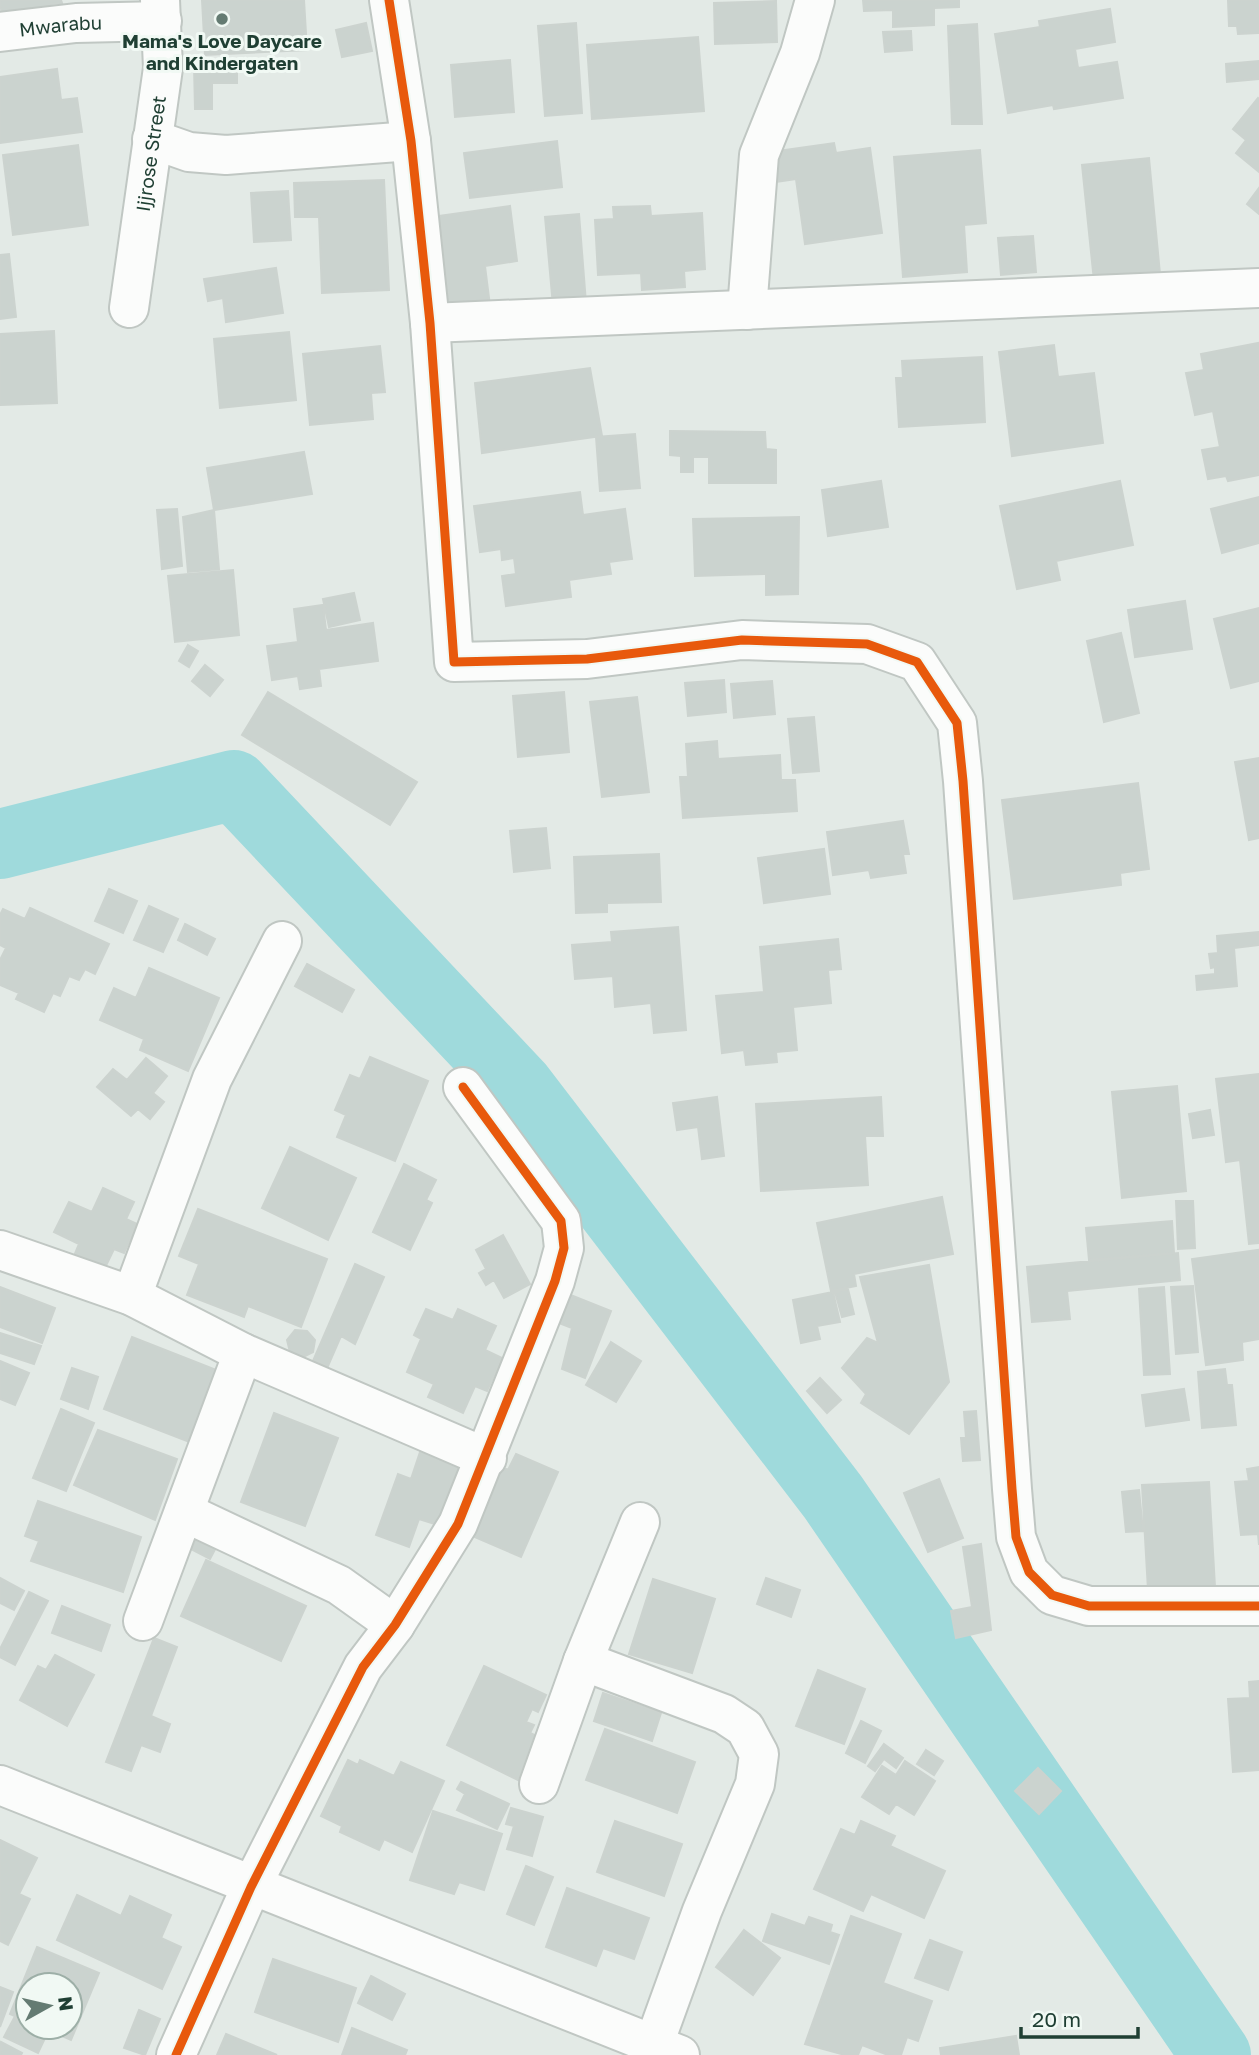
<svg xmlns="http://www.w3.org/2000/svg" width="1259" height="2055" font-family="'Golos Text',sans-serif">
	<rect width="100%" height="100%" fill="#e3eae6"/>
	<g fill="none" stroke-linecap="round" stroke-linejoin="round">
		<!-- river -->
		<path stroke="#9fdadc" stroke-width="70" d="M0,844L234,785L519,1087L833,1497L1216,2055"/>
	</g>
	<!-- building -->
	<path fill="#cbd3cf" stroke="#ccd3cf" stroke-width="2" d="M0,0H61L62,3L51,4L53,21L3,26Z
		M202,0H304L307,50L205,55Z
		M863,0H959V7L934,8V25L893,27V10L864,11Z
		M1228,0H1259V33L1238,34L1237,26H1229Z
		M776,1L777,42L715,44L714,3Z
		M1110,9L1115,42L1075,49L1078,68L1117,62L1123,98L1054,109L1053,105L1008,113L995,34L1040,27L1039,21Z
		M366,23L372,51L342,57L336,30Z
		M576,23L582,113L545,116L538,26Z
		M977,24L982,124H952L948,26Z
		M911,31L912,50L885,52L883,32Z
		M698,37L704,111L592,119L587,45Z
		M510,60L514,112L455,117L451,65Z
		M1259,61V79L1227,82L1226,64Z
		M237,64V83H212V109H195L194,65Z
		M57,69L61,100L77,98L82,132L0,143V77Z
		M1258,98L1259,99V172L1236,153L1246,140L1233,129Z
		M557,141L562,187L470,198L464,153Z
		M834,143L836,153L870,148L882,233L805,244L796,179L775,182L770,152Z
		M78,145L88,225L13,235L3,155Z
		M980,150L986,223L964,225L967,272L903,277L894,157Z
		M1149,158L1160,274L1094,281L1082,165Z
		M384,180L389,290L322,293L319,217H295L294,183Z
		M1259,188V214L1247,204Z
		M288,191L291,240L254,242L251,193Z
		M510,206L517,261L485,266L490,306L450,311L438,216Z
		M650,206L651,216L702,213L705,269L684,271L685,287L642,290L641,273L598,275L595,220L614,219L613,207Z
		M579,214L586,303L553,306L545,217Z
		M1033,236L1036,272L1001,275L998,238Z
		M9,254L16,317L0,319V255Z
		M276,268L283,313L226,322L223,298L208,301L204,279Z
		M54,331L57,403L0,405V334Z
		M289,332L296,400L220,408L214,339Z
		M1258,343L1259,475L1228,481L1226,476L1208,479L1202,450L1220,447L1213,411L1195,415L1186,373L1204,370L1201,354Z
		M1054,345L1058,377L1094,373L1103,443L1012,456L999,352Z
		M380,346L385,392L371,393L373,419L310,425L303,354Z
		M982,357L985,422L899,427L896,378H903L902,361Z
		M590,368L602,436L482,453L475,383Z
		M670,431L765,432L766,449L776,450V483H709V457H693V472H681V456L670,455Z
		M635,434L640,488L600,491L596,437Z
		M304,452L312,494L214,510L207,468Z
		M881,481L888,527L828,536L822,490Z
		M1120,481L1133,545L1056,561L1060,580L1017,589L1000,506Z
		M580,492L583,515L625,509L632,559L609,562L611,574L569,580L571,597L506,606L502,576L516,574L514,558L502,560L501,549L480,552L474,506Z
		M1259,497V543L1222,553L1211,509Z
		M177,509L182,566L162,569L157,510Z
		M214,510L219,569L188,572L183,517Z
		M799,517L798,594L766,595V574L695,576L693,519Z
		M233,570L239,635L175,642L168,576Z
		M354,593L360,620L329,627L323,599Z
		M1185,601L1192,649L1135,657L1128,610Z
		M323,605L326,630L373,623L378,661L319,669L321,686L300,689L298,676L272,680L267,646L298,642L294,609Z
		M1259,608V681L1231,688L1214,619Z
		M1121,633L1139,713L1104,722L1087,641Z
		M188,645L198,651L189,667L179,661Z
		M205,665L223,680L210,696L192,681Z
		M724,680L726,712L688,716L685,683Z
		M772,681L775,714L734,718L731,684Z
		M268,692L417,782L390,825L242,735Z
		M564,692L569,752L518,757L513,696Z
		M637,697L649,792L602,797L590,702Z
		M814,717L819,771L793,773L788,719Z
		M717,741L718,759L780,755L781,780H795L797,811L683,818L680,777H688L686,744Z
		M1259,758V838L1249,840L1235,762Z
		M1138,783L1149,869L1120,873L1121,885L1014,899L1002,800Z
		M903,821L909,854H903L906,873L871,878L869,870L833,875L827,832Z
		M546,828L550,868L514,872L510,831Z
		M824,849L830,894L764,903L758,858Z
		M659,854L661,902L607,903V912L576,913L574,857Z
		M109,889L137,901L123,933L95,921Z
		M149,906L178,919L163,952L134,940Z
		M30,908L109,944L95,974L85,969L79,980L69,976L60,996L53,993L44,1012L16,999L19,993L0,985V960L6,948L0,945V915L3,909L25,919Z
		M185,924L215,939L207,955L178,940Z
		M678,927L686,1030L654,1033L651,1003L615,1007L613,976L575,979L572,945L612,942L611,932Z
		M1259,932V945L1234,948L1237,986L1197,990L1196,976L1215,974V967L1211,968L1209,954L1218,953L1217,936Z
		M838,939L841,969L828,970L831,1003L793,1007L797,1050L776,1052L777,1062L746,1065L744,1050L722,1053L716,996L764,992L760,947Z
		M307,964L354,990L342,1012L295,986Z
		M149,968L219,998L188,1071L140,1050L144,1039L100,1020L114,988L136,998Z
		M370,1057L428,1081L395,1161L337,1137L346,1115L335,1110L350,1075L360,1079Z
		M146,1058L167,1076L153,1093L164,1102L150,1119L138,1109L131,1116L97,1087L113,1069L127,1080Z
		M1259,1074V1243L1249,1244L1240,1160L1226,1162L1216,1079Z
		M1177,1086L1186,1191L1122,1198L1112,1092Z
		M717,1097L724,1156L702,1159L698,1127L677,1130L673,1103Z
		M881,1097L883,1136H865L868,1185L761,1191L756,1104Z
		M1210,1110L1214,1135L1193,1138L1189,1114Z
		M290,1147L356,1178L328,1240L262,1208Z
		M404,1164L436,1180L426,1200L432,1203L410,1250L373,1232Z
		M103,1188L134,1202L126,1219L137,1224L124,1253L114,1249L104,1270L74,1256L79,1244L54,1232L69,1202L92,1212Z
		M942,1197L953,1254L854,1274L856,1286L831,1291L817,1223Z
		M1176,1201H1193L1195,1248L1178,1249Z
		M198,1209L327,1259L301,1327L248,1306L244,1317L187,1295L199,1264L179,1256Z
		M1172,1221L1174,1253L1089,1260L1086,1228Z
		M503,1235L530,1284L504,1298L494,1280L486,1285L479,1273L486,1269L476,1250Z
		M1258,1250L1259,1339L1242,1342L1243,1360L1206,1365L1192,1259Z
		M1178,1253L1180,1280L1067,1291L1070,1319L1032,1322L1027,1267Z
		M355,1264L384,1277L355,1344L341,1336L328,1366L313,1361Z
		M929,1265L949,1382L909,1434L861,1403L866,1394L842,1368L867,1338L878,1343L860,1277Z
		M1193,1286L1198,1352L1176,1354L1171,1287Z
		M0,1287L55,1308L42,1343L0,1327Z
		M1164,1287L1170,1374L1144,1375L1139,1289Z
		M848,1289L854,1314L842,1317L835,1292Z
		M563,1292L611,1311L585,1378L562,1369L572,1328L551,1320Z
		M833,1292L840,1322L817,1326L820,1339L801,1343L793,1300Z
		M426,1309L453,1320L458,1309L496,1326L485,1350L502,1358L487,1391L475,1386L463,1413L428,1397L434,1384L407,1372L421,1339L414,1335Z
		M295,1330L307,1331L315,1340L313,1352L301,1358L290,1352L287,1340Z
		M0,1333L41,1346L34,1364L0,1353Z
		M132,1337L219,1371L192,1443L104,1409Z
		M611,1342L641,1361L616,1402L586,1385Z
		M0,1361L29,1373L15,1405L0,1399Z
		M72,1368L98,1377L88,1409L61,1399Z
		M1225,1369L1227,1385H1232L1236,1425L1202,1428L1198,1372Z
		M820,1378L841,1400L827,1413L807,1391Z
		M1184,1389L1189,1420L1146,1426L1142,1395Z
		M61,1409L94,1423L66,1491L33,1478Z
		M976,1411L980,1460L963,1461L961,1438H966L964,1412Z
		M274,1413L338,1438L305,1526L241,1502Z
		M98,1430L177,1459L155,1520L74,1485Z
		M423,1443L464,1458L441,1526L419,1519L409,1547L376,1535L398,1474L411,1479Z
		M516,1454L558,1472L521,1557L463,1532L493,1463L508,1470Z
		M1259,1467V1545L1258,1534L1241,1535L1235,1482L1249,1481L1247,1469Z
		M939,1479L963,1538L928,1552L904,1493Z
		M1209,1482L1215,1587L1148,1590L1142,1485Z
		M1139,1490L1143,1531L1126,1532L1122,1492Z
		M38,1501L141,1537L123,1592L31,1561L39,1541L25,1536Z
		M200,1530L220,1540L210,1559L191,1549Z
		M981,1544L991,1630L956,1638L951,1611L972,1607L963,1547Z
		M206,1560L306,1606L281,1661L181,1616Z
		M0,1578L24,1591L14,1610L0,1603Z
		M766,1578L800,1590L791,1617L757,1604Z
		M653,1579L715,1599L692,1673L629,1654Z
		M29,1592L48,1601L15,1665L0,1657V1649Z
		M62,1606L110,1625L101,1651L52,1633Z
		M154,1638L177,1647L151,1716L170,1724L160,1752L141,1745L131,1771L106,1762Z
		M55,1655L94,1675L67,1726L20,1700L38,1666L46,1670Z
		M484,1666L546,1695L538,1712L532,1709L526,1722L534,1725L530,1733L548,1741L528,1785L447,1745Z
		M818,1670L865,1689L844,1744L796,1726Z
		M1259,1681V1770L1233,1772L1228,1699L1250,1698L1249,1682Z
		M603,1693L661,1713L652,1741L594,1721Z
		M861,1721L881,1731L865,1763L846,1753Z
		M605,1729L695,1762L677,1813L586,1780Z
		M884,1744L903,1758L896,1768L884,1759L875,1771L868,1766Z
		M926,1750L943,1761L934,1775L917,1764Z
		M348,1760L358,1765L360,1760L394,1776L401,1762L444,1781L412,1852L384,1839L379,1850L340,1832L342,1826L321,1816Z
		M905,1761L935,1781L914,1815L896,1804L889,1814L862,1797L882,1766L896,1775Z
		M1038,1768L1061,1791L1039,1814L1015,1791Z
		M461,1782L509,1804L497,1829L457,1810L465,1794L457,1789Z
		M511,1808L543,1817L532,1856L507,1849L514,1826L506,1824Z
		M433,1811L502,1834L484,1890L459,1882L454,1894L410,1880Z
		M615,1821L682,1844L664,1896L597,1872Z
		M861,1821L895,1836L890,1846L945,1871L924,1918L871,1894L863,1911L814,1889L841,1829L855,1835Z
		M0,1840L37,1858L19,1894L30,1899L8,1945L0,1941Z
		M526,1866L553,1877L534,1925L507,1914Z
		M567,1888L649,1918L634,1959L603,1948L596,1966L546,1947Z
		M77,1895L121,1916L130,1896L171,1915L161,1938L181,1947L162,1989L57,1940Z
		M772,1914L805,1926L809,1917L832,1925L830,1932L839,1935L829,1964L763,1941Z
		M851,1916L901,1934L883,1983L932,2001L918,2041L907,2037L901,2055H888L862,2045L858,2055H845L805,2044Z
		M744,1930L780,1958L753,1995L716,1967Z
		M930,1940L962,1952L948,1990L915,1978Z
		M37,1947L99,1973L71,2040L41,2027H70V1985H28V2022L10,2014Z
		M273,1959L356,1988L338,2042L255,2012Z
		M371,1976L405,1994L392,2020L358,2003Z
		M0,1987L13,1992L0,2027Z
		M139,2010L160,2019L145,2055L124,2048Z
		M14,2018L47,2034L38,2053L4,2037Z
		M352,2028L407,2050L405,2055H342Z
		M226,2034L277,2055H217Z
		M1016,2036L1019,2055H941L940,2048Z
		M1,2042L22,2053L21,2055H0Z"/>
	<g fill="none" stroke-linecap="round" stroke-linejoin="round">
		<!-- minor casing -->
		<g stroke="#c0c7c3" stroke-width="42">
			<g id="minor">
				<path d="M389,0L411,141L430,323L454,662L587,659L742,640L867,644L917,662L957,723L963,781L1012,1489L1016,1537L1029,1572L1052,1595L1089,1606H1259"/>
				<path id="s1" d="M0,32L76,23L162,21"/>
				<path d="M152,139L189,152L226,155L411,141"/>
				<path id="s2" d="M129,308L163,68L160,0"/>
				<path d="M747,310L759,155L800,53L815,0"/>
				<path d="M430,323L1259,288"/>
				<path d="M0,1250L132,1296L243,1353L487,1458"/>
				<path d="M132,1296L212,1079L282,941"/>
				<path d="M184,1512L339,1585L395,1625"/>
				<path d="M143,1621L243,1353"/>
				<path d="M583,1661L724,1714L745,1728L759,1754L755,1784L702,1911L650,2055"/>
				<path d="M539,1784L583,1661L640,1522"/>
				<path d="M0,1785L680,2055"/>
				<path d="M176,2055L251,1887L363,1667L395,1625L458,1524L555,1281L564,1248L561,1221L463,1087"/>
			</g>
		</g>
		<!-- minor -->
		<use href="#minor" stroke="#fbfcfb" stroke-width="38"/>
		<!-- cycleway casing -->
		<g stroke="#f1f9f4" stroke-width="13">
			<path id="cycleway" d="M389,0L411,141L430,323L454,662L587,659L742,640L867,644L917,662L957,723L963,781L1012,1489L1016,1537L1029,1572L1052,1595L1089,1606H1259
				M176,2055L251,1887L363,1667L395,1625L458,1524L555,1281L564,1248L561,1221L463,1087"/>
		</g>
		<!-- cycleway -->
		<use href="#cycleway" stroke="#e8590c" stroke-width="9"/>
	</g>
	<!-- markers -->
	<circle fill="#647b72" stroke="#f1f9f4" stroke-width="2.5" cx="222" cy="19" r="7"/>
	<g text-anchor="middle" stroke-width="6" stroke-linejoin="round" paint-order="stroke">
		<!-- street labels -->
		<g font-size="19" fill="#1f3f33" stroke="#f1f9f4">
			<text dy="7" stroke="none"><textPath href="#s1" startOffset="61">Mwarabu</textPath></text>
			<text dy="7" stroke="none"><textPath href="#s2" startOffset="156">Ijjrose Street</textPath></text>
		</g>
		<!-- poi labels -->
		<g font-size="19" font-weight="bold" fill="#1f3f33" stroke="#f1f9f4">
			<text x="222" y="48">Mama's Love Daycare<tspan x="222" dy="22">and Kindergaten</tspan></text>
		</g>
	</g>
	<!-- north arrow -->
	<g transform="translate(49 2006) rotate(82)"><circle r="33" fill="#f1f9f4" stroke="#9dafa7" stroke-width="2"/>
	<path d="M0-5L12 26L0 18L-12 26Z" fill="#647b72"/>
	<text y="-10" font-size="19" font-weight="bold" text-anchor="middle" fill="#1f3f33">N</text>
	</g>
	<!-- scale -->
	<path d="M1021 2027v10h117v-10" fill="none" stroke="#1f3f33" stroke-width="3.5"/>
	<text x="1032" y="2027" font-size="21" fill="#1f3f33" stroke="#f1f9f4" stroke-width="5" paint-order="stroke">20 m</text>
</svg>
